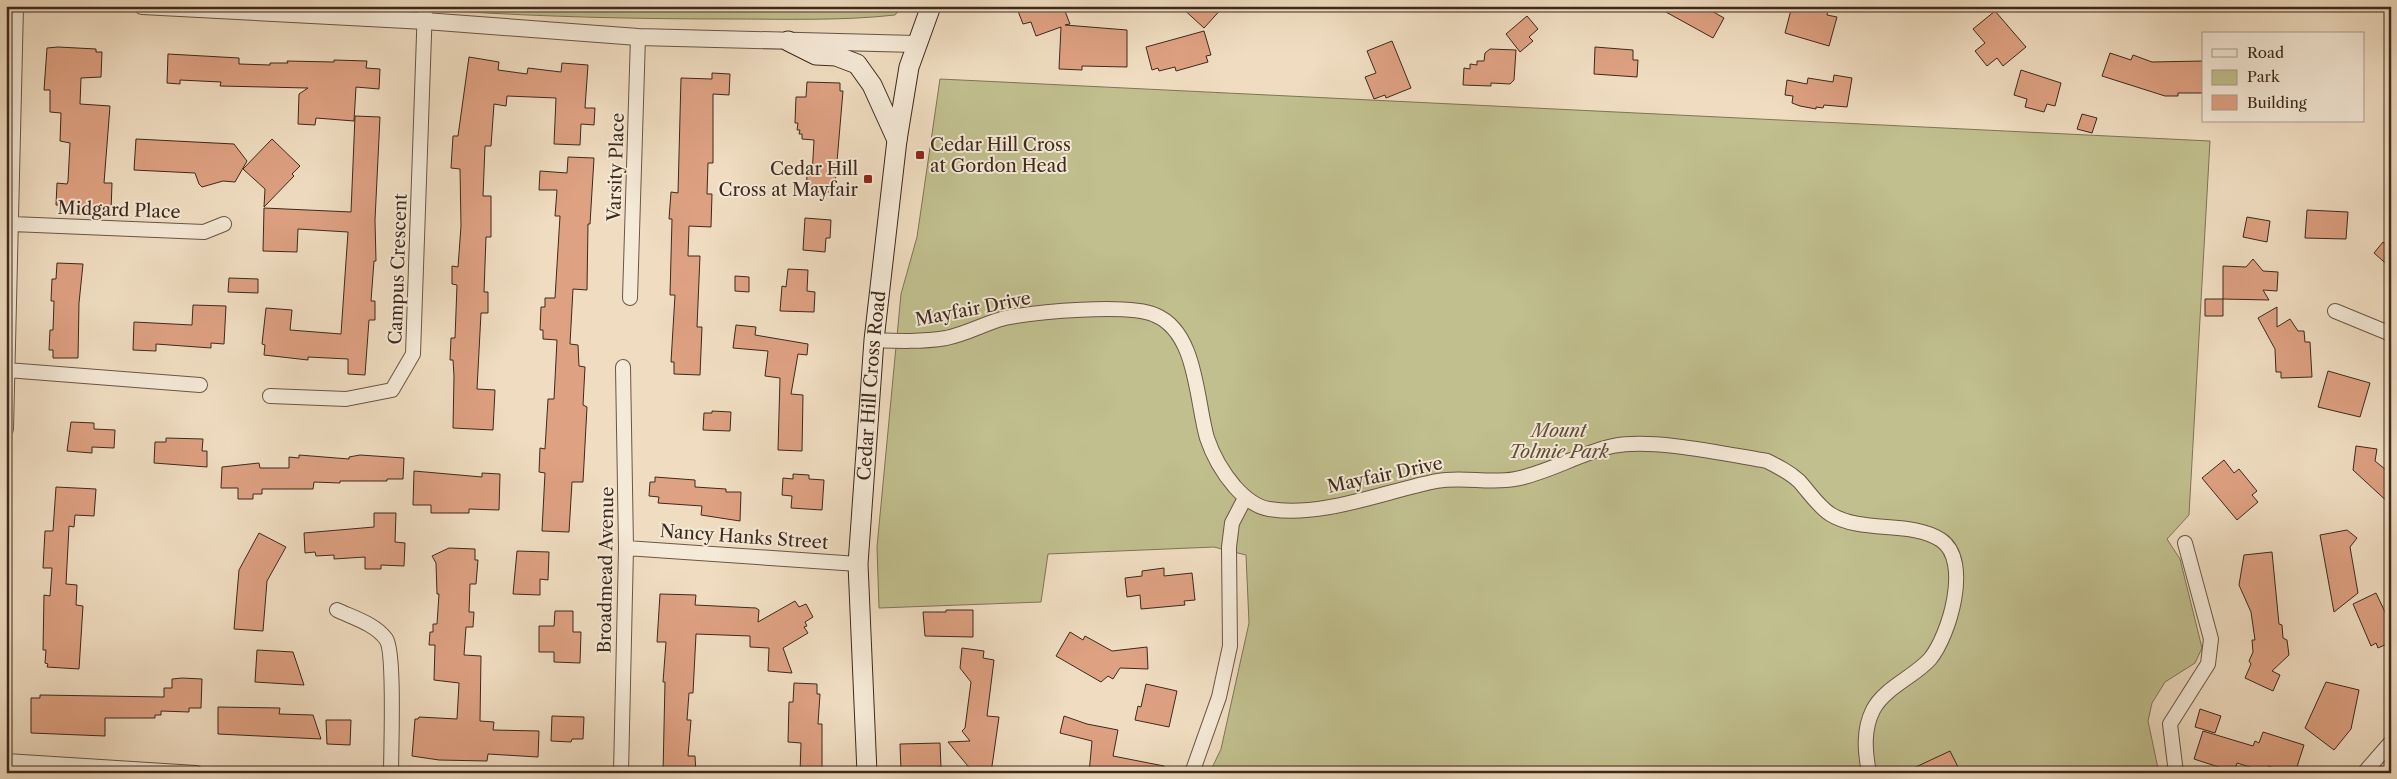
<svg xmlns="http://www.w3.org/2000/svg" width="2397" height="779" font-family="'Libre Caslon Text',serif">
	<rect width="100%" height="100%" fill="#f0ddc1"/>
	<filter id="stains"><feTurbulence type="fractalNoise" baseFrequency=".004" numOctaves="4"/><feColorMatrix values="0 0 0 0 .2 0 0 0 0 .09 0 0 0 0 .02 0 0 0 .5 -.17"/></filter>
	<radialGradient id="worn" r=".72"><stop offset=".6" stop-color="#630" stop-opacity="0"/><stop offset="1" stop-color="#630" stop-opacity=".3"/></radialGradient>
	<!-- green -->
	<path fill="#c1bf8e" stroke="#7f7455" d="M444,6H903L895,15C841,21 786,19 731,19C638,19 546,17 453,11Z
		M940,79L2210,141L2189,515L2167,539L2180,559L2202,648L2195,663L2165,682L2152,703L2148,721L2159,773H1218L1211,770L1221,749L1249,623L1246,555L1214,547L1048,554L1041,602L879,608L877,547L901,294L917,237Z"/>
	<!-- building -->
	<path fill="#dea182" stroke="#3d291c" d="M1016,6H1063L1070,24L1065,25L1127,30V67L1082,66V70L1059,69L1061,27L1036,36L1031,22L1023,24Z
		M1180,6H1224L1204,28Z
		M1655,6H1703L1724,18L1713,38Z
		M1792,6H1829L1827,15L1837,17L1829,46L1785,33Z
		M1995,11L2026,47L2003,66L1997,58L1987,66L1975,51L1985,43L1973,29Z
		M1527,16L1538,29L1529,37L1533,41L1520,52L1506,34Z
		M1204,31L1211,55L1206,56L1208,62L1176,71L1175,67L1159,71L1158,68L1152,70L1146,47Z
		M1392,41L1411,88L1386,98L1385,95L1374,99L1365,77L1376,73L1367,51Z
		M58,47L96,49V52H102L101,77L81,78L80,104L110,106L104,183H112L111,212L82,211L83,206L56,205L57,183L67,184L68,181L70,143L60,141L61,113L50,112V90H44L47,48Z
		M1595,47L1633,50V60H1638L1637,77L1594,74Z
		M1490,49L1516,50L1514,80L1510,84L1491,83V86L1463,85L1464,68L1470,69V64L1477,65V61H1484L1485,53Z
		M2110,53L2131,60L2133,55L2152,62L2203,61V93H2178V96H2165L2102,76Z
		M168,54L239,58V64L270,65V63H288L287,61L334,62V60L367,61L366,68L380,69L379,89L356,87L354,121L316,118L315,125L298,124L299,94L308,88L220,86L221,82L180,80V84L167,83Z
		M469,57L499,62L498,70L527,74L528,68L561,72L562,63L588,65L585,108H595L594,125L581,124L580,145L554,144L556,98L507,96L506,106L494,104L491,146H485L483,196H491V237H486L484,292H488V313H481L477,389L495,390L493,430L453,428L454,376L453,360H450L451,338H455L457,285L452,284V266L458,267L461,226L460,169L451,168L453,136H458Z
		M2021,70L2061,83L2055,106L2047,104L2044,112L2025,107L2027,99L2014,95Z
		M712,73L730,74L729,95L713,94V163H708L707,194H712L711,227L689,226L688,256H700L697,327H702L700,375L674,374V362H671L675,295H670L672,219H669L671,192L678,193L681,78L712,79Z
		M1834,75L1852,78L1847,107L1824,105L1823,108L1816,107V109L1800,106L1792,103L1793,96L1785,95L1787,80L1807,84L1808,78L1833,82Z
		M807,82L840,83V91H843L835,185L831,184L830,192L806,191L807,176H812L814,140L802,139V134H799L800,130H797L798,123H795L796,97H806Z
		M2082,114L2097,118L2092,133L2077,129Z
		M355,116L380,117L375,220L376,261H374L371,301H375V320H369L365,375L348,374V359L308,357V360L264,355L265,345L262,344L266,308L292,310L290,330L341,334L348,232L298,229L297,252L263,251L264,208L351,212Z
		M136,139L234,144L247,161L235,182L223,181L202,187L199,184L195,173L134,170Z
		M272,139L300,166L292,174L294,176L264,207L265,189L243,169Z
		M568,157L594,158L590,224H588L587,290L573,289L570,344L578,345L579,366L585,367L583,405L587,407L583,482H572L569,532L542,531L545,473L539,472L540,448L545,449L548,399H554L557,340L543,339V330H540L541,307H545V298H555L560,216H555L557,190H539L540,171L567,173Z
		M2307,210L2348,212L2346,239L2305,238Z
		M2247,217L2270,221L2267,242L2243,237Z
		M805,218L831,220L830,238H826L825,252L803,250Z
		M2383,242L2391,249V268L2374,253Z
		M2253,259L2263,271L2278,272L2277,291L2263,290L2269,300L2223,299V266L2246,267Z
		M57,263L83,264L79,303L78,358H53V350H49L50,330H53L54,301H51L52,279H56Z
		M788,269L808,270L807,291L815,292L814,312L780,311L782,286L786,287Z
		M735,276L749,277V292L735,291Z
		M229,278L258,279V293L228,292Z
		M2205,299H2223V316H2205Z
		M193,305L226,306L224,344L211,343V348L156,344V351L133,350L134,322L192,325Z
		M2277,307V327L2290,319L2298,331H2304L2305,342H2310L2312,377L2281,378V372H2276L2275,349L2258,318Z
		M736,325L756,327L755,335L808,344L807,355L798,354L791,394L803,395L802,451L778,450L780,378L765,376L768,351L733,348Z
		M2328,371L2370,383L2360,417L2318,407Z
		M712,411L731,412L730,431L703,430L704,413H712Z
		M71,422L94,423V429L115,430L114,448L92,447V453L67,451Z
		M166,438L203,439L202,451H207V467L154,463L155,442H166Z
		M2356,446L2377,449L2375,461L2391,474V505L2353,470Z
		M299,455L349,459V457L360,455L404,458L403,479H387V481H340V483L314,482L313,489H262V494H253V499H238V488H221L222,467L259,463L260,468H289V457L299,458Z
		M2224,460L2234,473L2239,469L2257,491L2252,495L2258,502L2237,520L2202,478Z
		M414,471L482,477V473L500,474L499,510L469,509V513H431V505H413Z
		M793,474L809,475V479L824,480L822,510L791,508L792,496L782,495L783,478L793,479Z
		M655,477L695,480V487L726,489V492H741L740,521L701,515L702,506L658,503L659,497L649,496L650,482H655Z
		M56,487L96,489L94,516L75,515L74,527L69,526L66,584L77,585L76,605L83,606L79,669L47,667L48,664L45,663L46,650H43L44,595L50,596L52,568H43L45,531H53Z
		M374,513H396L395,542L405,543L404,566L381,565V569H365V557L334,559V555L316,556L315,552L305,553L304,533L374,527Z
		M2347,530L2357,538L2350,547L2358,593L2334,612L2320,535Z
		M259,533L286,547L267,581L263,631L234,629L239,570Z
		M449,548L475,549V560H478L476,584H470L469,612H474L473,627H466L464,655L481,656L480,721L494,722L493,730L539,731L538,757L488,754L487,761L439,760L412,756L415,719H418L419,717L457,719L459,683L434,680L435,645H429L430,632H433V624H437L439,594H437L436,563L432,556Z
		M517,551L549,552L548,580L540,579V595L513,594Z
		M2272,552L2279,624L2282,625L2283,638L2287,640L2289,655L2272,671L2280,675L2273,691L2245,678L2251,664L2249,661L2253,652L2252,640H2255L2251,612L2239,585L2244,555Z
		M1164,568V576L1192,573L1195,600L1184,601L1185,605L1141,609L1140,595L1127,597L1125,578L1142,576V571Z
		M2376,593L2386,614L2391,611V642L2378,648L2376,643L2371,646L2353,604Z
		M660,594L696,595L695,605L756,608L759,610L758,622L795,601L799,607L806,604L813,617L805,622L807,626L804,627L808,633L783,648L792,673L768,671L769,648L750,647V636L696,634L693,693H689L687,720H691L688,756H695L696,773H663L665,682H663L666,642H657Z
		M946,610H973V637L925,636L923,612H946Z
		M555,611H573V632H581L580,663L554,662V652H539V626H554Z
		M1070,632L1083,640L1085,636L1112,651L1147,647L1148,669L1120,668L1113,679L1108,676L1101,682L1056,656Z
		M962,648L984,651L983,658L994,660L987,716L999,717L991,773L972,771L948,742L970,741L962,731L965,728L971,682L960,668Z
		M257,650L293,652L304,685L255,682Z
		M182,678L202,679L201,708H189V712L161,711V715H155V718H105V736L31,733V698H40V695L164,697V688H172V679Z
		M2326,682L2359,690L2351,729L2334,750L2305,728Z
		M794,683L817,684V694H820L818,724H822V773H800L801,743L788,742L789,702H793Z
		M1146,684L1177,691L1169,727L1135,720L1138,706L1141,707Z
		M218,707L280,708L279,714L313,715L321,739L218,734Z
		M2200,709L2221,716L2215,733L2195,727Z
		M552,716L584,717L583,739H572L571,742L551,741Z
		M1064,716L1087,724L1118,730L1113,756L1164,766V773H1089L1092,741L1060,733Z
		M326,720H351L350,745L327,744Z
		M2203,731L2253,746L2255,741L2259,743L2263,732L2304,745L2295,773L2268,766L2266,772L2237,763L2234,772L2194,759Z
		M940,743L941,767L901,770L900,744Z
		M1950,751L1961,773H1903Z"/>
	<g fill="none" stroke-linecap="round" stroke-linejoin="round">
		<!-- minor casing -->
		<g stroke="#6a5645" stroke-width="16">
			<path id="minor" d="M12,224L204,232L224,224
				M630,298L638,37
				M2335,311L2391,334
				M874,340C898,341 922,342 946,338C967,334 985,323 1005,318C1035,312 1128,303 1155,315C1197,332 1196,400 1207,438C1213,456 1223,473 1235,487C1244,497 1256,507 1269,509C1322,518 1385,491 1437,481C1463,476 1489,484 1515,479C1549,473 1579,453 1613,446C1653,438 1725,454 1767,461C1779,467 1789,472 1799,481C1809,492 1818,506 1830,514C1862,534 1911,520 1941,540C1972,561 1949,636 1930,659C1914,677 1884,688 1873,710C1863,730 1865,751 1869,773
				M7,370L200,385
				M270,396L346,399L392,390L413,354L425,6
				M6,429L16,6
				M626,548L858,564
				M337,610C354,618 375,624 386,639C395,651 391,752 391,773
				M6,761L196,773
				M621,773L626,548L623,367
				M1192,773L1219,697L1230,646L1229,547L1232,523L1245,498
				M2176,773L2170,724L2208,664L2211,639L2185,543
				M2364,773L2391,742"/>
		</g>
		<!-- tertiary casing -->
		<g stroke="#6a5645" stroke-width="18">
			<path id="tertiary" d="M142,6L425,21L638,37L916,44"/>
		</g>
		<!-- secondary casing -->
		<g stroke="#3d291c" stroke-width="21">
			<g id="secondary">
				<path d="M788,41L816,55L836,56L857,64L872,85L897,140"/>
				<path id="s1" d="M867,773L858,564L874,340L897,140L909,67L931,6"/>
			</g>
		</g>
		<!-- minor -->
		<use href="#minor" stroke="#f5e9d7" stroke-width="14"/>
		<!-- tertiary -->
		<use href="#tertiary" stroke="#f5e9d7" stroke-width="16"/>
		<!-- secondary -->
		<use href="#secondary" stroke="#f5e9d7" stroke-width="19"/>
	</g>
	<!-- markers -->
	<g fill="#8f2418" stroke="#f5e9d7" stroke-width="2">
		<rect x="915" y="150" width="10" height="10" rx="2.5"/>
		<rect x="863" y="174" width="10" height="10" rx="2.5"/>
	</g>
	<g text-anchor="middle" stroke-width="4" stroke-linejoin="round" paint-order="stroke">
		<!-- poi labels -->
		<g font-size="18" fill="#3d291c" stroke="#f5e9d7" text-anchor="start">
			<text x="930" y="151">Cedar Hill Cross<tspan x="930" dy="21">at Gordon Head</tspan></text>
			<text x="858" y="175" text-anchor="end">Cedar Hill<tspan x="858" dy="21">Cross at Mayfair</tspan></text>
		</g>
		<!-- street labels -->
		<g font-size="18" fill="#3d291c" stroke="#f5e9d7">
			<text transform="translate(616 167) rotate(-88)" y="6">Varsity Place</text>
			<text transform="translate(119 210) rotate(2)" y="6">Midgard Place</text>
			<text transform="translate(398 269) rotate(-88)" y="6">Campus Crescent</text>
			<text transform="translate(973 309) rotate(-11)" y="6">Mayfair Drive</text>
			<text dy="6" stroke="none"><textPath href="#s1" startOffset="388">Cedar Hill Cross Road</textPath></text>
			<text transform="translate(1385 475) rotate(-12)" y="6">Mayfair Drive</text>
			<text transform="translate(744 537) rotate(4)" y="6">Nancy Hanks Street</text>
			<text transform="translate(606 570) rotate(-89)" y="6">Broadmead Avenue</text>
		</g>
		<!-- park labels -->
		<g font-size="18" font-style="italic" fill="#5e4e38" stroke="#f5e9d7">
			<text x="1559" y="437">Mount<tspan x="1559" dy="21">Tolmie Park</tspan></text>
		</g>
	</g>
	<!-- margin -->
	<rect width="2397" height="779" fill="none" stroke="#f0ddc1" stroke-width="25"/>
	<rect x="8" y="8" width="2382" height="764" fill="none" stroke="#3d291c" stroke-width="2.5"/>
	<rect x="12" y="12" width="2372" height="754" fill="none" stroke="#3d291c"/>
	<!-- legend -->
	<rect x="2202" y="32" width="162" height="90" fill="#f5e9d7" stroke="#ab9c8c"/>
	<rect x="2212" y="49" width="25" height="8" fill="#f5e9d7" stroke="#ab9c8c"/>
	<text x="2247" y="58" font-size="15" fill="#3d291c">Road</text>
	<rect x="2212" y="70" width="25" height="15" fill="#c1bf8e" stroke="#ab9c8c"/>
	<text x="2247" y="82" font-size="15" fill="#3d291c">Park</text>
	<rect x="2212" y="95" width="25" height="15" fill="#dea182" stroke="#ab9c8c"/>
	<text x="2247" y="108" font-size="15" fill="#3d291c">Building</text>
	<rect width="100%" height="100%" filter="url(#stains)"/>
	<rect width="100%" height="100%" fill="url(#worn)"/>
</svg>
